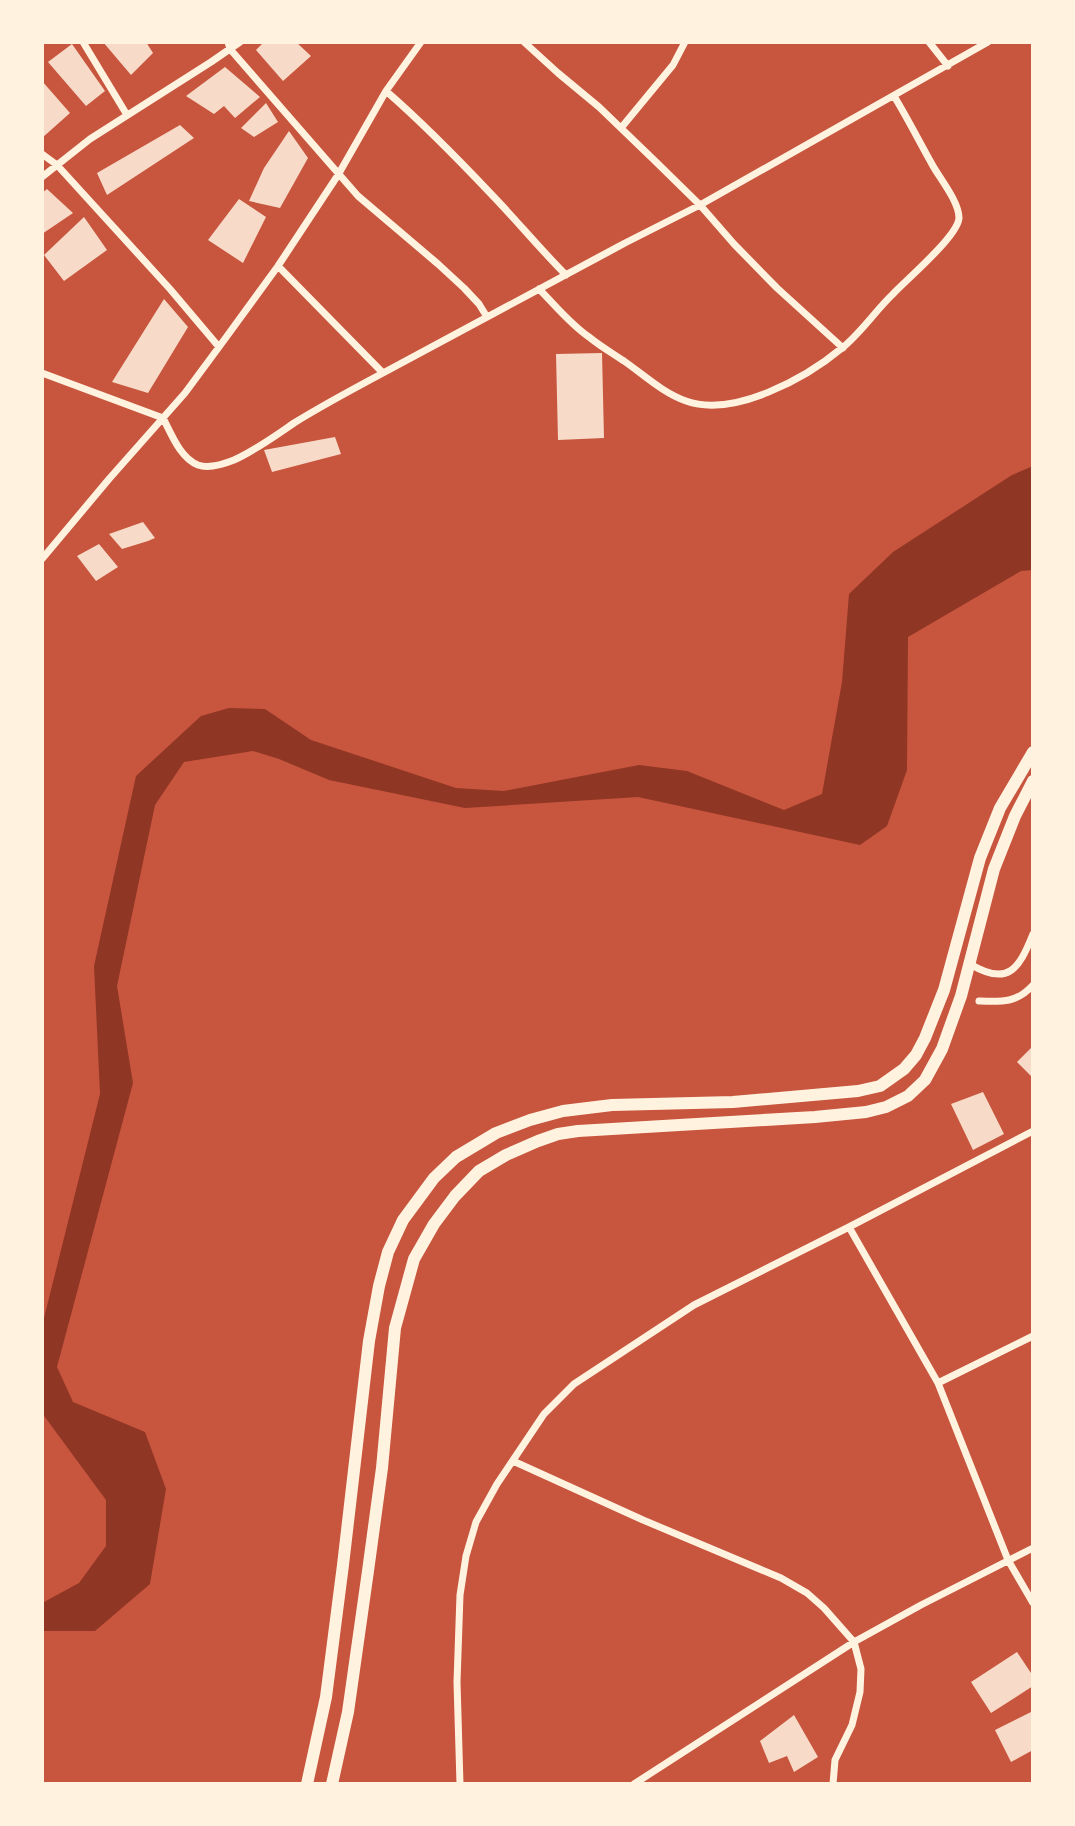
<svg xmlns="http://www.w3.org/2000/svg" width="1075" height="1826" font-family="Raleway,sans-serif">
	<rect width="100%" height="100%" fill="#c8553d"/>
	<!-- water -->
	<path fill="#8f3625" d="M1033,466V570L1021,571L908,637L907,770L887,826L860,845L638,797L465,808L329,780L279,759L253,751L184,762L155,805L117,986L133,1083L57,1367L73,1402L145,1432L166,1489L150,1584L95,1631H42V1602H44L79,1583L106,1546V1500L42,1413V1326L100,1094L94,966L136,776L201,716L229,708L265,709L311,740L456,788L504,791L639,765L687,771L784,810L822,794L842,682L849,594L893,552L1012,475Z"/>
	<!-- building -->
	<path fill="#f7dbc8" d="M103,42H146L153,53L131,75Z
		M264,42H296L311,56L283,81L256,50Z
		M72,44L105,91L86,106L48,62Z
		M225,67L260,97L235,118L224,106L214,114L186,96Z
		M42,81L70,113L42,138Z
		M266,103L278,122L254,137L241,128Z
		M180,125L194,138L107,195L97,173Z
		M289,131L308,158L280,208L249,201L264,168Z
		M47,189L73,213L42,234V193Z
		M239,199L266,217L243,263L208,240Z
		M84,217L107,250L64,281L44,255Z
		M164,299L188,327L148,393L112,382Z
		M602,353L604,438L558,440L556,354Z
		M335,437L341,454L272,472L264,450Z
		M143,522L155,538L148,541L122,549L109,534Z
		M99,544L118,567L96,581L77,556Z
		M1033,1046V1078L1017,1062Z
		M983,1092L1004,1134L973,1150L951,1104Z
		M1017,1652L1033,1676V1686L991,1713L971,1682Z
		M1033,1711V1750L1011,1762L995,1730Z
		M794,1715L818,1757L794,1772L787,1756L769,1763L760,1741Z"/>
	<g fill="none" stroke-linecap="round" stroke-linejoin="round">
		<!-- minor -->
		<path stroke="#fff3e0" stroke-width="7" d="M83,42L127,115
			M228,42L230,49L358,196L438,264L464,288L479,304L487,317
			M524,42L558,73L599,107L653,159L700,205L734,244L777,288L843,348
			M929,42L948,66
			M386,91C424,124 459,160 493,196C518,222 541,250 566,275
			M621,128L673,65L685,42
			M42,154L57,165L170,289L219,347
			M42,177L90,139L211,62L240,42
			M539,289C555,305 570,324 589,337C600,346 612,353 624,361C644,375 663,393 686,401C734,418 806,378 842,348C860,334 876,310 893,294C907,279 958,236 959,218C959,202 941,180 933,166C920,143 908,119 894,96
			M42,373L163,418C171,433 180,458 198,465C209,469 224,464 234,460C256,450 275,436 294,423C323,405 353,389 383,373L278,266
			M383,373L625,243L700,205L988,42
			M42,559L109,479L185,393L219,347L278,266L338,175L386,91L421,42
			M970,964C1008,987 1019,969 1033,934
			M979,1001C1002,1002 1017,1003 1033,985
			M849,1227L938,1383L1008,1560L1033,1603
			M938,1383L1033,1336
			M513,1461L643,1520L781,1578L807,1593L824,1608L854,1642L861,1669L860,1692L852,1725L835,1760L833,1784
			M460,1784L457,1682L460,1595L466,1556L476,1522L497,1484L544,1414L574,1384L694,1305L849,1227L1033,1131
			M634,1784L854,1642L921,1605L1033,1548"/>
		<!-- primary -->
		<path stroke="#fff3e0" stroke-width="12" d="M307,1784L326,1697L343,1565L369,1341L379,1286L388,1252L403,1220L434,1178L456,1157L496,1133L530,1120L563,1111L612,1105L733,1102L858,1091L880,1086L904,1069L916,1055L925,1038L944,990L980,858L1000,808L1033,752
			M332,1784L348,1712L368,1571L382,1468L395,1328L414,1259L434,1224L455,1196L479,1171L506,1155L538,1141L558,1134L578,1131L815,1117L866,1112L886,1107L908,1096L925,1080L942,1049L961,996L994,869L1015,816L1033,781"/>
	</g>
	<!-- border -->
	<rect width="1075" height="1826" fill="none" stroke="#fff3e0" stroke-width="88"/>
</svg>
